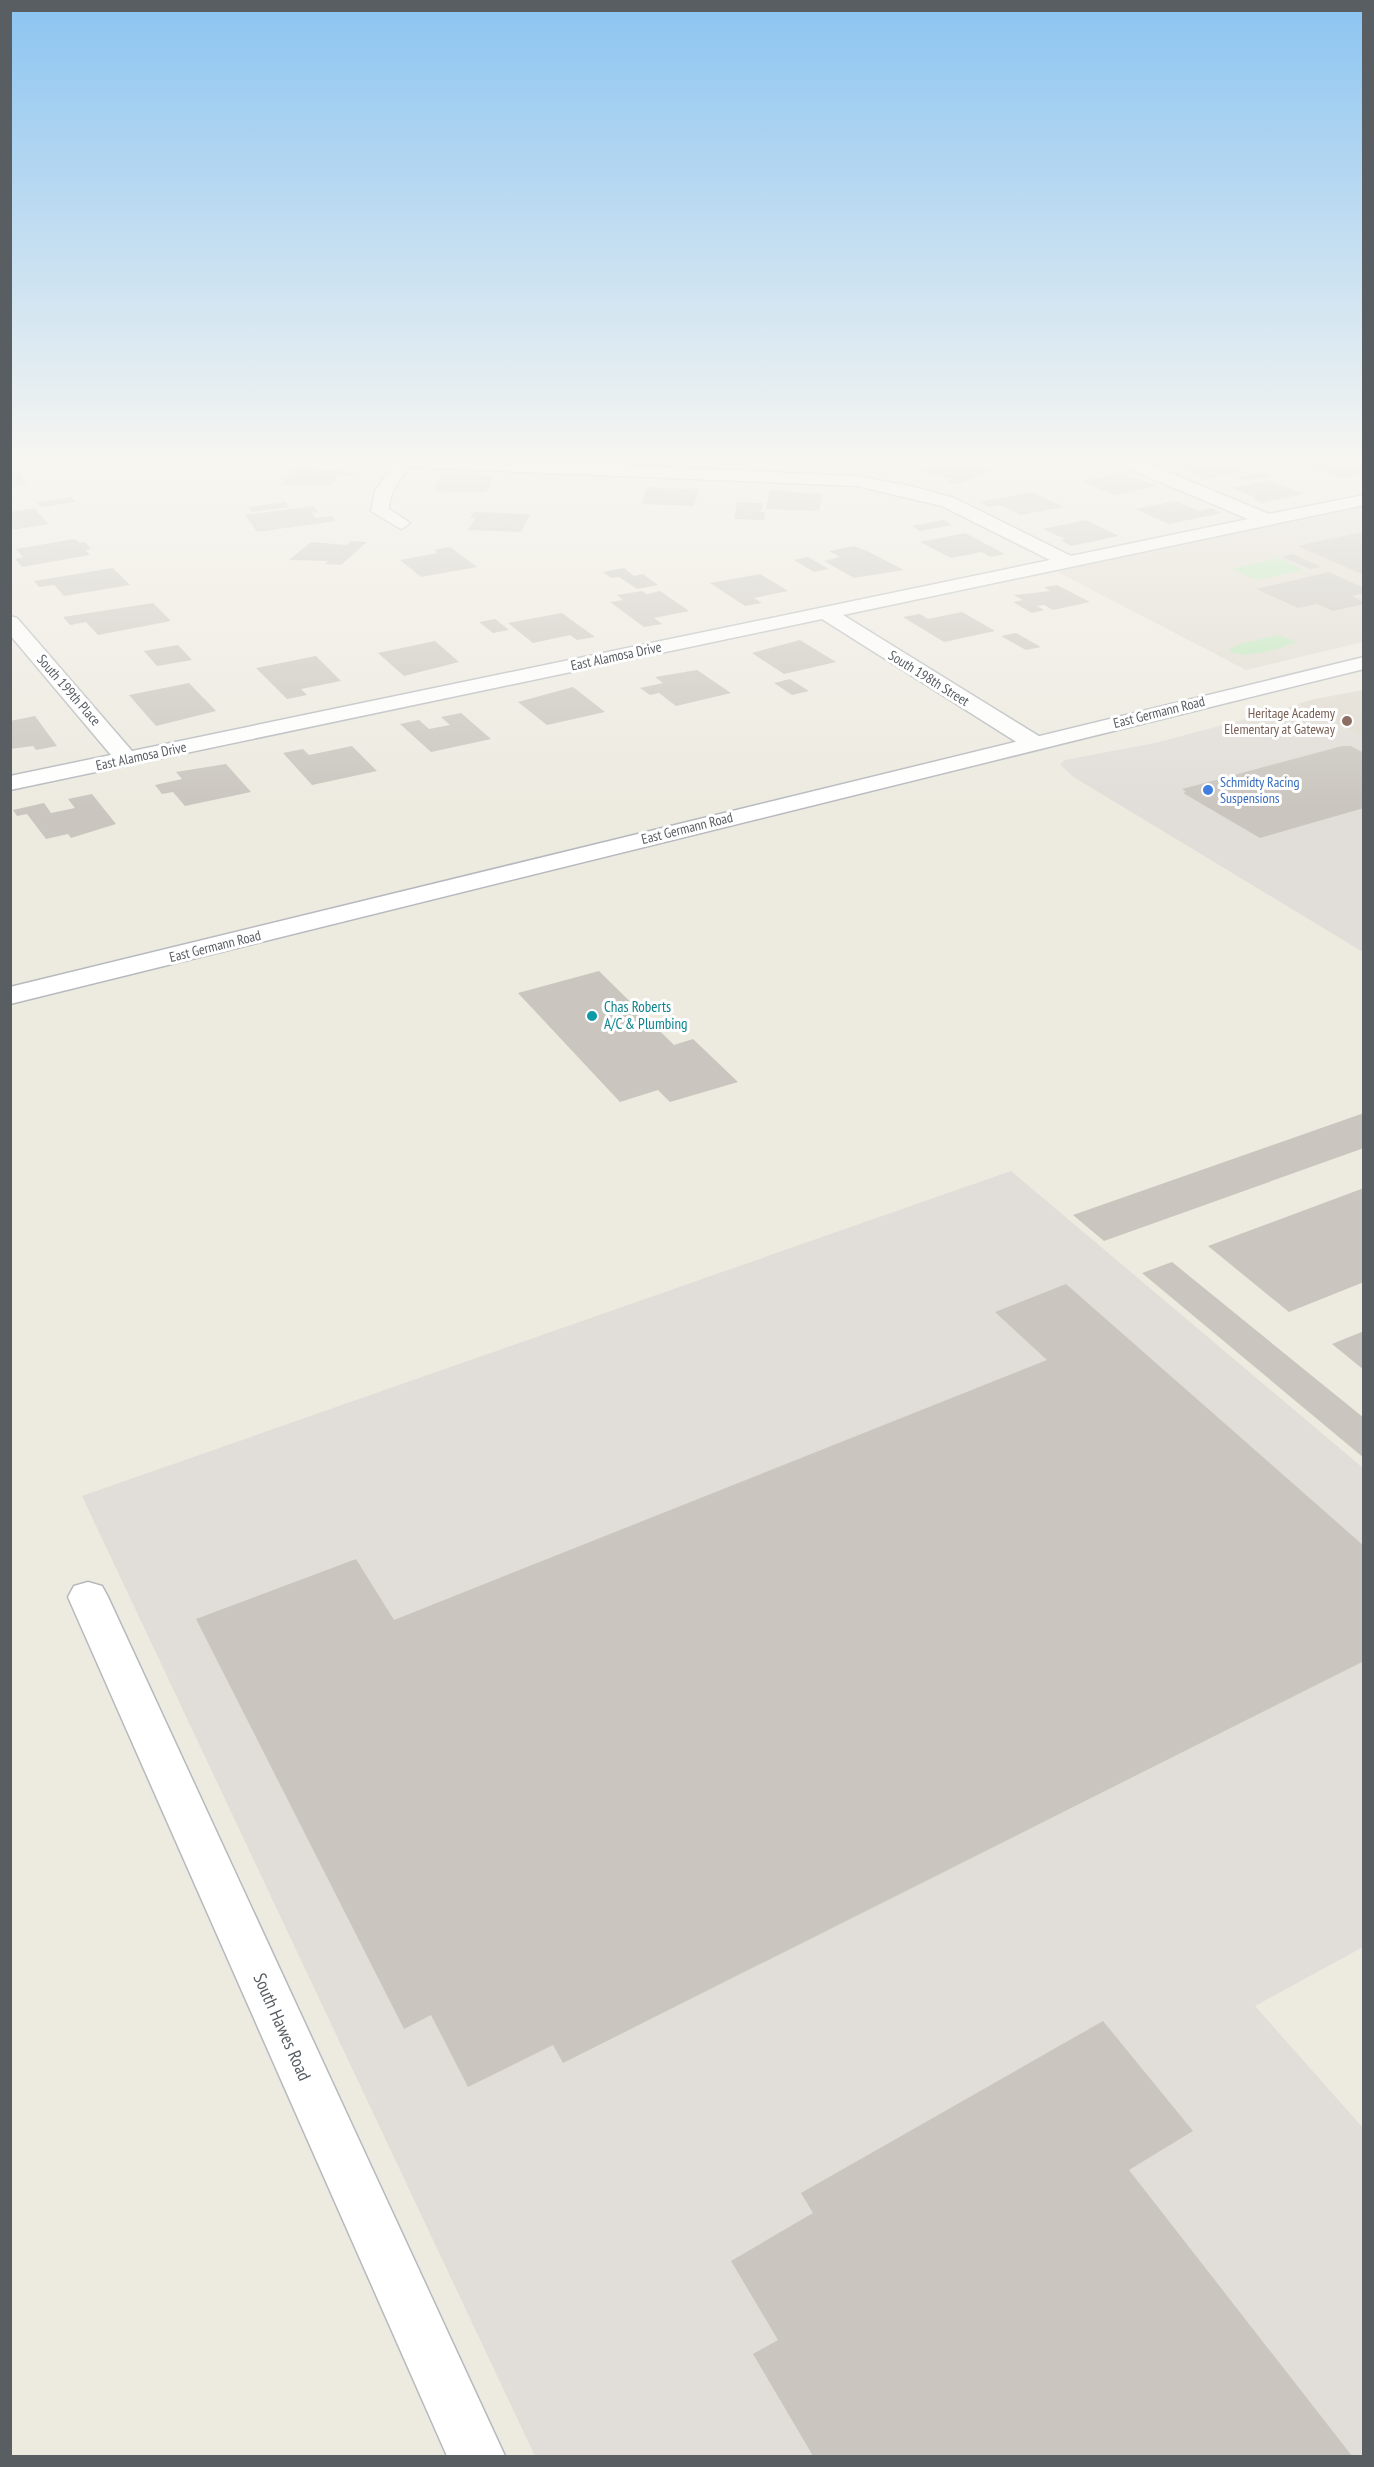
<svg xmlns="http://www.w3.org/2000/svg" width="1374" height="2467" font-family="'PT Sans Narrow',sans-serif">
	<rect width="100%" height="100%" fill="#edeae0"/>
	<!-- industrial -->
	<path fill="#e1ddd8" d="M1298,705L1363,738V952L1072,776L1060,764L1065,760L1155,743Z
		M1011,1171L1363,1468V1947L1255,2006L1363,2128V2456H535L82,1496Z"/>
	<!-- education -->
	<path fill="#e0dbd1" d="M1363,505V642L1246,670L1052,569Z
		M1363,690V738L1298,704L1315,699Z"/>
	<!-- green -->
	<path fill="#bee7bb" d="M1279,558L1304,570L1257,580L1231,569Z
		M1279,635L1297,642C1283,648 1240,661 1229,650L1239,644Z"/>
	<!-- building -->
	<path fill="#cac6bf" d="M947,461H956L992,470L957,485L945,482L951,479L921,472Z
		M1190,461H1225L1247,470L1205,480L1175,464Z
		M1314,461H1350L1354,463L1348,464L1355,466H1364V476L1338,478L1303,464Z
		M293,469L356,471L352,476H338L330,486L281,485Z
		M20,470L26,485L10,487V471Z
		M1262,472L1272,476L1247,481L1237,477Z
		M1121,473L1158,486L1114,495L1082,481Z
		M441,474L495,476L486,492L434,491Z
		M1269,480L1304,494L1262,503L1252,499L1256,498L1232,488Z
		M647,487L683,489L699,488L694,506L641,504Z
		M770,490L822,494L819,511L766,509Z
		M1032,492L1064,507L1021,515L1000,505L989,507L979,502Z
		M71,497L76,502L41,507L37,503Z
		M1176,501L1199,511L1211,508L1222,513L1169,524L1135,509Z
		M285,502L289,507L252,512L249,507Z
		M737,502L763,503L761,512H765L764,520L734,519Z
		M313,506L318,512L312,513L315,518L332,516L336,521L257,532L245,515Z
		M34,508L49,524L10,530V512Z
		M474,512L530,514L521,532L468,530L475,518H470Z
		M944,520L952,525L920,531L912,526Z
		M1086,520L1119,536L1071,546L1060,540L1065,539L1043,529Z
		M965,533L1005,554L990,557L982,552L951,558L920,542Z
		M1359,533L1364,534V575L1297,546Z
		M75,539L80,543L85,542L91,549L85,550L90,555L22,567L15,559L23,557L16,549Z
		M351,541L367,542L341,565L325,564L328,561L289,560L311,542L346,545Z
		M854,546L869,552L904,570L854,578L824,561L840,557L829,551Z
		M450,547L477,567L421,577L400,560L438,553L434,550Z
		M1293,554L1321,567L1310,569L1282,557Z
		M808,557L829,569L814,572L794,560Z
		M113,568L130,585L64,596L54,585L39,587L34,581Z
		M624,568L634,576L643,574L658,585L637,589L619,577L611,578L603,572Z
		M1329,572L1364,588V593L1352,596L1364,602V604L1333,611L1317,604L1298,608L1256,589Z
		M760,574L788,591L754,598L762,603L745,606L710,583Z
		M1057,585L1090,602L1053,610L1044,605L1037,606L1044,610L1032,613L1013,602L1023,600L1013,595L1050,591L1044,587Z
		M642,591L647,594L660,591L689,611L654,618L662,624L644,627L610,602L623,600L617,595Z
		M153,603L171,621L98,635L86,622L70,625L63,617Z
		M962,612L995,631L944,642L903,617L920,614L928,619Z
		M562,613L595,637L577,640L570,635L533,643L508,623Z
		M495,619L509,630L493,633L479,622Z
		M1016,633L1041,647L1026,650L1001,636Z
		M800,640L836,662L784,674L752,653Z
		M435,641L459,662L404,676L378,653Z
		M178,645L192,660L157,666L144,651Z
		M316,656L341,681L301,689L307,695L287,699L256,668Z
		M697,670L731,693L676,706L659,693L650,695L640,688L663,683L655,677Z
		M790,679L809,691L792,695L774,683Z
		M189,683L216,711L156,726L129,695Z
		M573,687L605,712L547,725L518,702Z
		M461,713L491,739L431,752L400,724L419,720L429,729L450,725L441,717Z
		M35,716L57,746L36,750L33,746L10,749V721Z
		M352,746L377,771L312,785L283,753L303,749L309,755Z
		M1342,746H1351L1364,753V808L1260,838L1183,793L1186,792L1182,789Z
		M226,764L251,792L185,806L173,792L162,794L155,785L182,779L176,772Z
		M92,794L116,824L71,838L68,834L46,839L27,814L17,816L13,810L44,803L51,813L75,808L68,799Z
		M599,971L674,1045L693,1039L738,1082L670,1102L658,1090L620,1102L518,993Z
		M1364,1113V1148L1104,1241L1073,1215Z
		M1364,1188V1282L1289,1312L1208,1246Z
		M1172,1262L1364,1418V1458L1142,1273Z
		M1066,1284L1364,1546V1661L563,2063L553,2045L468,2087L431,2015L404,2029L196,1619L356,1559L394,1620L1047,1360L995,1312Z
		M1364,1331V1370L1332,1344Z
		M1103,2021L1193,2131L1129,2170L1352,2456H813L753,2354L778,2340L731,2261L813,2213L801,2193Z"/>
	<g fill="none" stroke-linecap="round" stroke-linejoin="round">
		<!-- minor casing -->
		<g stroke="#b6babe" stroke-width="3">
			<path id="minor" d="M386,461H521L857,476L910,486L954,498L1071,556L1248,519L1120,465L1118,461H1142L1269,514L1364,495V505L843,615L1042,738L1045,743L1042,748H1026L822,619L10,790V776L111,755L10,635V616L17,618L132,751L1050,560L942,506L857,486L409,467C400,480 389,492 389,509L410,523L401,529L371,511L375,491L393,466Z
				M88,1582L102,1586L108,1597L505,2456H447L68,1597L74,1586Z"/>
		</g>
		<!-- tertiary casing -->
		<g stroke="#b6babe" stroke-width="3">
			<path id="tertiary" d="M1364,657V669L10,1004V987Z"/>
		</g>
		<!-- minor -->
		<use href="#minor" fill="#fff" fill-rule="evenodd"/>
		<!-- tertiary -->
		<use href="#tertiary" fill="#fff" fill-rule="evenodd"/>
	</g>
	<!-- sky -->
	<linearGradient id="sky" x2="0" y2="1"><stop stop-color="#8bc4f1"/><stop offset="0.57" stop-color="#f7f6f1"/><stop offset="1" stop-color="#f7f6f1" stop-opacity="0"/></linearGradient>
	<rect width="1374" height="807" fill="url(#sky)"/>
	<!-- markers -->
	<circle fill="#8d6e63" stroke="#fff" stroke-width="2" cx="1347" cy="721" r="6"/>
	<circle fill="#3f7fe0" stroke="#fff" stroke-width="2" cx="1208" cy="790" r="6"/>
	<circle fill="#0f9aa8" stroke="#fff" stroke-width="2" cx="592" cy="1016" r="6"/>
	<g text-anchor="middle" stroke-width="6" stroke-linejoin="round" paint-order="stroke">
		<!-- far-street labels -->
		<g font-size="14" fill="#595e63" stroke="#fff">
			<text transform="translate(616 656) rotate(-12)" y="5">East Alamosa Drive</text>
			<text transform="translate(929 678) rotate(32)" y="5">South 198th Street</text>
			<text transform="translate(69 690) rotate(49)" y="5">South 199th Place</text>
			<text transform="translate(1159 712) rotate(-14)" y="5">East Germann Road</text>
			<text transform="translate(141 756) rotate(-12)" y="5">East Alamosa Drive</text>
			<text transform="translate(687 828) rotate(-14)" y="5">East Germann Road</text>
			<text transform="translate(215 946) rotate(-14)" y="5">East Germann Road</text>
		</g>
		<!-- far-education labels -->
		<g font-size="14" fill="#785e54" stroke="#fff" text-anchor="end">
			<text x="1335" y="718">Heritage Academy<tspan x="1335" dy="16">Elementary at Gateway</tspan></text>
		</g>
		<!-- far-shop labels -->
		<g font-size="14" fill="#366cbe" stroke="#fff" text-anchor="start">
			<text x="1220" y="787">Schmidty Racing<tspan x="1220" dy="16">Suspensions</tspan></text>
		</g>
		<!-- culture labels -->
		<g font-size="15" fill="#0d838f" stroke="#fff" text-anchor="start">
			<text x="604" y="1012">Chas Roberts<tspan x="604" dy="17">A/C &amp; Plumbing</tspan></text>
		</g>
		<!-- near-street labels -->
		<g font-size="18" fill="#595e63" stroke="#fff">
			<text transform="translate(282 2027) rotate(66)" y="6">South Hawes Road</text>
		</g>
	</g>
	<!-- border -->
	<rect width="1374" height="2467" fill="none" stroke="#595e63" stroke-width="24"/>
</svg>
